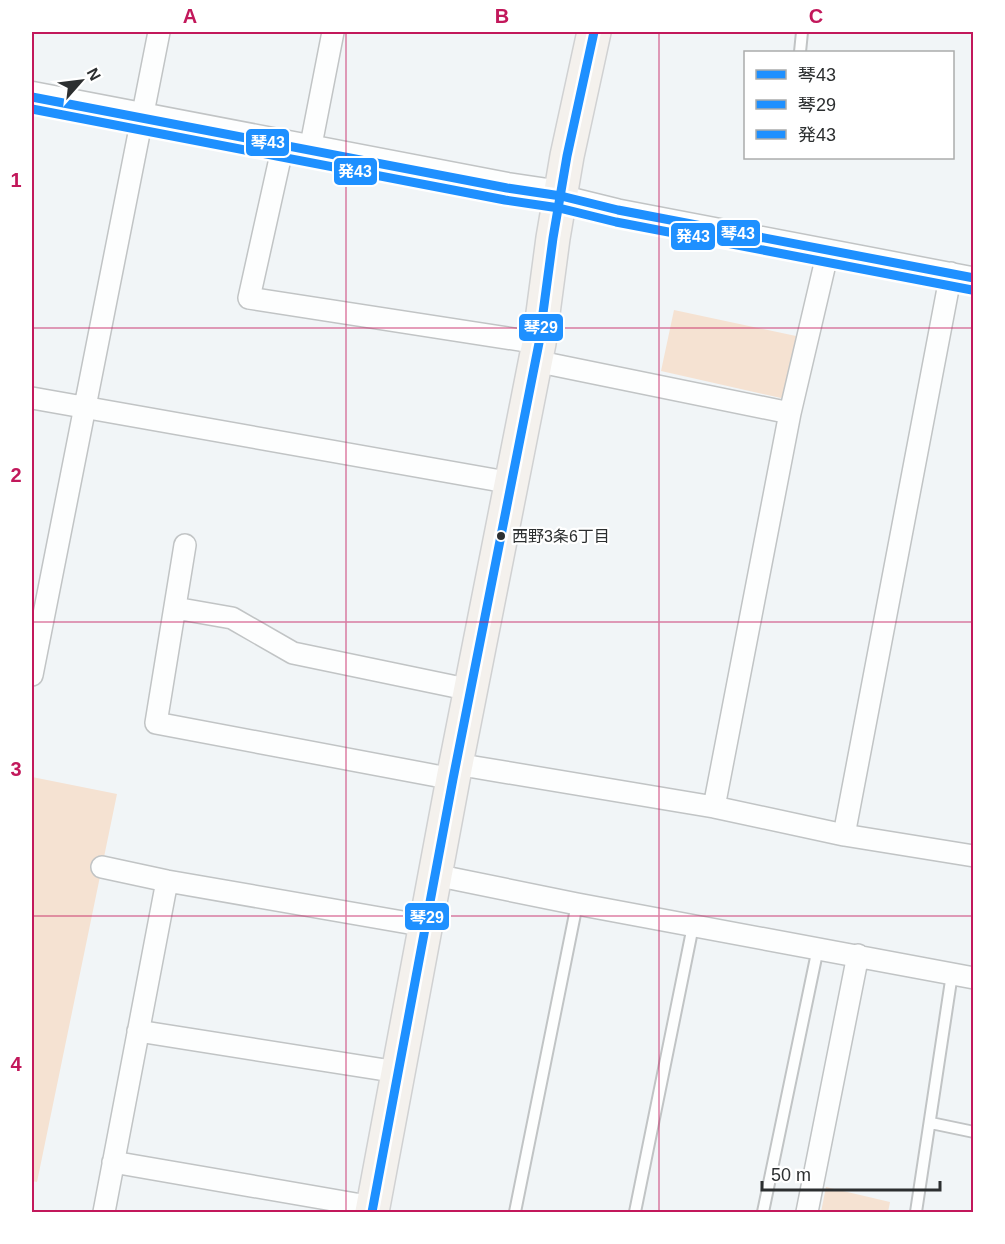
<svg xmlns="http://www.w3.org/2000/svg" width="1005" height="1244" font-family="Arial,'Noto Sans JP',sans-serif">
	<rect width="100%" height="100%" fill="#f1f5f7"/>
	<!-- green -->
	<path fill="#f5e2d2" d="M674,310L796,336L787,393L781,398L661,371Z
		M32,777L117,794L37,1182L32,1181Z
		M826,1187L890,1202L888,1212H821Z"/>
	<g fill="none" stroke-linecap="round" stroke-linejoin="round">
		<!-- lane casing -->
		<g stroke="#c1c4c5" stroke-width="14">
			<path id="lane" d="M800,52L802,32
				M931,1123L974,1132
				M515,1212L577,904
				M635,1212L693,926
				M763,1212L818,948
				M916,1212L952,974"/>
		</g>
		<!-- street casing -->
		<g stroke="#c1c4c5" stroke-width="24">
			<path id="street" d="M283,145L249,298L539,343
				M310,150L333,32
				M561,196L618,210L974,278
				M535,361L790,413
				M32,398L512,483
				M185,545L156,723L453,779
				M175,608L232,618L293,653L471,690
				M32,675L159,32
				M456,764L714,807L844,835L974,856
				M714,807L790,413L828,251
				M844,835L951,273
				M102,867L167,881L426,926
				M435,875L577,904L974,978
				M138,1031L398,1072
				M113,1162L373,1207
				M104,1212L167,881
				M807,1212L858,955"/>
		</g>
		<!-- secondary casing -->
		<g stroke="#c1c4c5" stroke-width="33">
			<path id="secondary" d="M32,97L507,188L561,196"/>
		</g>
		<!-- primary casing -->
		<g stroke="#d0d1d2" stroke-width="36">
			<path id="primary" d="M372,1212L453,779L539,343L553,238L567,156L594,32"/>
		</g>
		<!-- lane -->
		<use href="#lane" stroke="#fdfefe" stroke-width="10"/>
		<!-- street -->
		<use href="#street" stroke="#fdfefe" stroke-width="21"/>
		<!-- secondary -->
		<use href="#secondary" stroke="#fdfefe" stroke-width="30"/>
		<!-- primary -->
		<use href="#primary" stroke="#f4f1ed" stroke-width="33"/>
		<!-- bus-1 casing -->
		<g stroke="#fff" stroke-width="14">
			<path id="bus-1" d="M32,97L507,188L561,196L618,210L974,278"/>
		</g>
		<!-- bus-2 casing -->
		<g stroke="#fff" stroke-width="14">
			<path id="bus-2" d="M372,1212L453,779L539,343L553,238L567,156L594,32"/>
		</g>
		<!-- bus-3 casing -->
		<g stroke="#fff" stroke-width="14">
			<path id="bus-3" d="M32,109L505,200L559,208L616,222L972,290"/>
		</g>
		<!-- bus-1 -->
		<use href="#bus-1" stroke="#1e90ff" stroke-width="9"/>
		<!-- bus-2 -->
		<use href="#bus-2" stroke="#1e90ff" stroke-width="9"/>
		<!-- bus-3 -->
		<use href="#bus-3" stroke="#1e90ff" stroke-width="9"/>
	</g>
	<!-- grid -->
	<path fill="none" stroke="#c2185b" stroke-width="1.5" stroke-opacity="0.55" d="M346,32V1212M659,32V1212M32,328H974M32,622H974M32,916H974"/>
	<!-- markers -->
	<circle fill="#2c2f30" stroke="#fff" stroke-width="2" cx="501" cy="536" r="5"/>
	<g text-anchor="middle" stroke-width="4.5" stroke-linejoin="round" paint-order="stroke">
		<!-- bus labels -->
		<g font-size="16" fill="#2c2f30" stroke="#fff" text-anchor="start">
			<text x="512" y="542">西野3条6丁目</text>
		</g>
	</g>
	<g stroke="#fff" stroke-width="2">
		<rect x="245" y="128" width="45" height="29" rx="6" fill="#1e90ff"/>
		<rect x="333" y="157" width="45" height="29" rx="6" fill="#1e90ff"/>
		<rect x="716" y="219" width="45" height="28" rx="6" fill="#1e90ff"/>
		<rect x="670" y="222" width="46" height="29" rx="6" fill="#1e90ff"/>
		<rect x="518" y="313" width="46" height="29" rx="6" fill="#1e90ff"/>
		<rect x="404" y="902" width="46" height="29" rx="6" fill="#1e90ff"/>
	</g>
	<g font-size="16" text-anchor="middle" font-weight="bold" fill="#fff">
		<text x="268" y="148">琴43</text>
		<text x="355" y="177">発43</text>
		<text x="738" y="239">琴43</text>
		<text x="693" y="242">発43</text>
		<text x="541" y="333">琴29</text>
		<text x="427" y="923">琴29</text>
	</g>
	<!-- border -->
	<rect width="1005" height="1244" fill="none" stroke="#ffffff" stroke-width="66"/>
	<!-- legend -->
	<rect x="744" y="51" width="210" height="108" fill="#ffffff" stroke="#abacac" stroke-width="1.5"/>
	<rect x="756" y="70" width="30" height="9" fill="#1e90ff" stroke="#abacac" stroke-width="1.5"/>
	<text x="798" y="81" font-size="18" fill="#2c2f30">琴43</text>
	<rect x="756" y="100" width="30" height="9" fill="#1e90ff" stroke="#abacac" stroke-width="1.5"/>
	<text x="798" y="111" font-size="18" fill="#2c2f30">琴29</text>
	<rect x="756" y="130" width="30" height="9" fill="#1e90ff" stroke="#abacac" stroke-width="1.5"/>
	<text x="798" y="141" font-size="18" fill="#2c2f30">発43</text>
	<!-- north arrow -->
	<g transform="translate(81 81) rotate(62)" stroke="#ffffff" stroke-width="4.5" paint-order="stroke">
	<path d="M0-4.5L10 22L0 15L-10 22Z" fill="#2c2f30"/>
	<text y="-9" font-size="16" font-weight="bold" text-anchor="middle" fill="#2c2f30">N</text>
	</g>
	<!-- scale -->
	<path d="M762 1181v9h178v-9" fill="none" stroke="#2c2f30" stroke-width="3"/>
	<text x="771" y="1181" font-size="18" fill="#2c2f30" stroke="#ffffff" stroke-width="4.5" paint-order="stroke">50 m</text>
	<rect x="33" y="33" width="939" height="1178" fill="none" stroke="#c2185b" stroke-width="2"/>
	<g font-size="20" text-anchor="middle" font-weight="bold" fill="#c2185b">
		<text x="190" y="23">A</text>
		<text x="502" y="23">B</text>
		<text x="816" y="23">C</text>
		<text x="16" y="187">1</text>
		<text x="16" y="482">2</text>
		<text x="16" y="776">3</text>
		<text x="16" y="1071">4</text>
	</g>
</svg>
